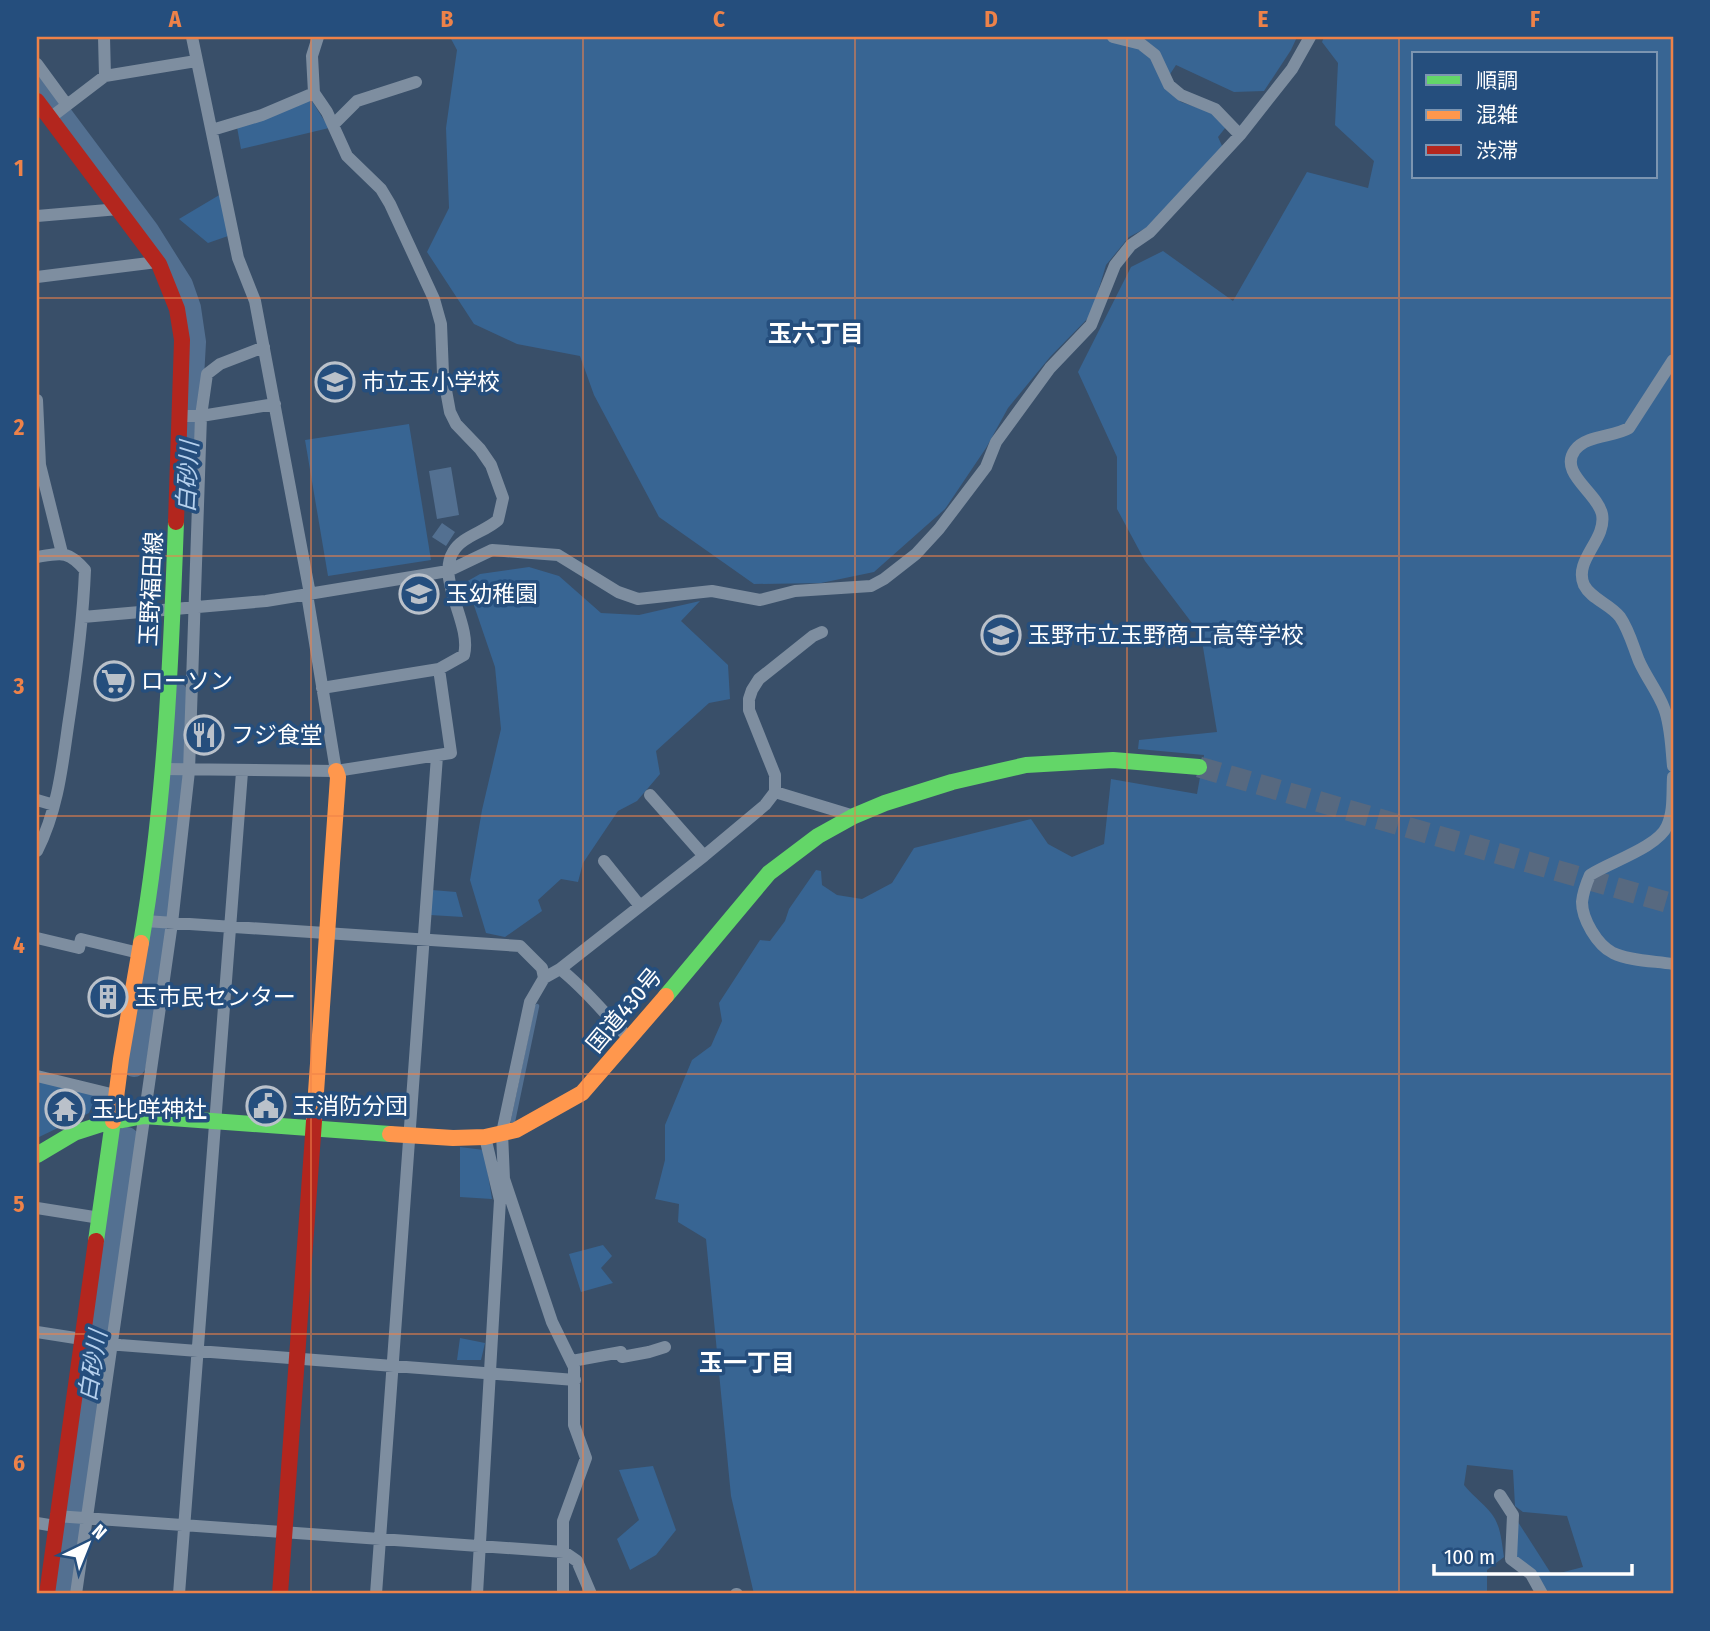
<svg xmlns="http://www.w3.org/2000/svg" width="1710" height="1631" font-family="'Fira Sans Condensed','Noto Sans JP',sans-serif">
	<rect width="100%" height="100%" fill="#394f69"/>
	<!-- green -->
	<path fill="#386593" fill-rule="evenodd" d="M450,37H1297L1291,50L1264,91L1234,92L1176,65L1163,85L1181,102L1213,113L1226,127L1218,137L1223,148L1148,227L1129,237L1106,265L1091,315L1050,357L1008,408L986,448L945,509L874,572L821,583L754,584L659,517L594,395L580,356L517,344L474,324L427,252L449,208L446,128L457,50Z
		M1324,37H1673V929L1671,930L1673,931V1594H1545L1515,1557L1518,1522L1552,1575L1583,1567L1567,1516L1523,1512L1515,1506L1513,1470L1467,1465L1464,1485C1473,1497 1488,1506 1495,1519C1501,1530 1502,1544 1504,1557L1487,1570V1594H754L731,1496L706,1239L678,1222L679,1204L655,1199L665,1160V1125L692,1060L711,1046L722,1021L719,1003L760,940L770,941L785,921L789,909L816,870L821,871L822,885L837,895L862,899L892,883L914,848L1031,819L1048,844L1072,857L1104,844L1111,779L1197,794L1204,755L1138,749L1139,740L1217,732L1201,635L1145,561L1117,509V457L1078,372L1131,267L1163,251L1233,301L1307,172L1368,188L1374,161L1335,125L1338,63L1322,42ZM1414,54H1656V177H1414Z
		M310,98L329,128L241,149L237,127Z
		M221,194L228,236L208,243L179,219Z
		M409,424L431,560L328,576L305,440Z
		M529,567L559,576L601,613L639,615L700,601L681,621L728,665L730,699L709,703L656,751L660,774L637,801L618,811L583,863L578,882L561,879L538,900L542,911L505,937L486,933L470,880L482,810L501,729L495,667L466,582L480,574Z
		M432,890L456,892L463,917L430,915Z
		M37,1080L97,1094L89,1113L37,1138Z
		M460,1147L484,1150L492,1199L460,1197Z
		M603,1245L612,1256L601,1268L613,1283L581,1292L569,1254Z
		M460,1338L485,1343L481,1360H457Z
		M653,1466L676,1530L656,1555L630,1570L617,1539L639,1520L619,1470Z"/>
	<!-- water -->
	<path fill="#537091" d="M451,467L459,515L437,519L429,471Z
		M442,523L455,532L446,546L432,537Z"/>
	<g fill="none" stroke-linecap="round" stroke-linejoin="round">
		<!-- stream -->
		<path stroke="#537091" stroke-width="4.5" d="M513,1121L537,1006"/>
		<!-- river -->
		<path stroke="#537091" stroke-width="24" d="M37,84L147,231L181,285L189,308L194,342L189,430
			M157,917L171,776L176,694
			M134,1065L155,928
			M59,1594L127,1139"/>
		<!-- highway-tunnel -->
		<path stroke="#576980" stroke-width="21" stroke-dasharray="21 10" stroke-linecap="butt" d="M1199,767L1673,904"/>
		<!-- street -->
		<path stroke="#7e8ea0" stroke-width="12" d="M192,37L238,258L255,301L310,594
			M318,37L312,56L314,93L327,112L347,156L381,189L390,204L434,299L441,324L443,374L450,412L456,424L480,449L491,465L503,498L498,520C485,532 462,536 453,552C436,580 472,624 464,655L439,669L322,688
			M1113,37L1141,44L1155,55L1169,85L1181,95L1215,109L1240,135
			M37,64L67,105
			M105,76L196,61
			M50,118L105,76L104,37
			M333,125L357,101L416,82
			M212,130L262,115L314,93
			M37,216L119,209
			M37,277L157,262
			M1673,360L1629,428C1614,437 1586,435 1575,450C1558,473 1597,492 1602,514C1607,540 1573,560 1584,585C1591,599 1610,604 1620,617C1629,630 1633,646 1639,661C1646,677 1658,692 1664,708C1671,726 1671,747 1673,766
			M37,400L40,465L62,553
			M180,416H201L275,404
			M37,557C61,553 68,550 85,570C83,622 76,674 68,726C62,769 57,812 37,851
			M307,594L336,771
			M83,617L266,601L448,571L492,550L558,555L618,592L638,599L712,591L760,600L795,591L871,586L884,579L916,554L939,529L986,467L996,442L1050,368L1091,325L1115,265L1131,245L1150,232L1240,135L1292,69L1310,37
			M822,632L813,636L759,679L752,690L749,699V710L775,775V792L854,816
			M162,769L336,771L451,753L439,669
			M1673,777C1672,793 1674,811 1667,826C1658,847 1610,862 1590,875C1586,884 1583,893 1582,902C1582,919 1597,945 1613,953C1630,961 1654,961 1673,964
			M650,795L704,856
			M37,800L54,805
			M604,861L640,906
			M145,921L520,946L542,968L544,978
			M37,938L79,948L81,939L139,953
			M560,969C587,990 606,1016 630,1039
			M37,1076L115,1095
			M37,1208L100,1218
			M37,1332L120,1345L575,1380
			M572,1361L621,1352L622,1357L649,1352L665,1347
			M1500,1495L1513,1515L1511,1559L1531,1574L1542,1594
			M56,1516L564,1552L577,1561L591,1594
			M37,1523L55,1526
			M76,1594L172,923L189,771L201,416L207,374L220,364L264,347
			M179,1594L242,772
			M376,1594L437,756
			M477,1594L500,1200L485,1137
			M563,1594V1521L586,1458L574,1425V1367L552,1322L504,1179L502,1133L530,1002L544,978L560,969L704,856L765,805L775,792
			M736,1594H737"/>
		<!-- fast -->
		<path stroke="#63d668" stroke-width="16" d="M141,943C165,805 171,662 176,522
			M666,996L769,873L818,836L854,816L885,803L952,782L1026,765L1113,760L1199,767
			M37,1155L74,1133L102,1124L144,1116L390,1134
			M96,1241L113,1121"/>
		<!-- slow -->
		<path stroke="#ff974d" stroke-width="16" d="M113,1121L121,1059L141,943
			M314,1121L338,777L336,771
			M390,1134L453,1138L485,1137L516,1130L582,1093L666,996"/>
		<!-- jam -->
		<path stroke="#b3261e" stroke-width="16" d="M37,101L159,264L177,309L182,340L176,522
			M47,1594L96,1241
			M280,1594L314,1121"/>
	</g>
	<!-- grid -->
	<path fill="none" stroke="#ee8249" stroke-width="2" stroke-opacity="0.55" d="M311,37V1594M583,37V1594M855,37V1594M1127,37V1594M1399,37V1594M37,298H1673M37,556H1673M37,816H1673M37,1074H1673M37,1334H1673"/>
	<!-- icons -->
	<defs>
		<g id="school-ring" transform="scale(2.0125)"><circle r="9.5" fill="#254e7d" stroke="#bac1ca" stroke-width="1.5"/><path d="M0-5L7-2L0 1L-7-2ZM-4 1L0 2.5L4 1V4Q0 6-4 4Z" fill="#bac1ca"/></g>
		<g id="supermarket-ring" transform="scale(2.0125)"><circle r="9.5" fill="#254e7d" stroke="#bac1ca" stroke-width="1.5"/><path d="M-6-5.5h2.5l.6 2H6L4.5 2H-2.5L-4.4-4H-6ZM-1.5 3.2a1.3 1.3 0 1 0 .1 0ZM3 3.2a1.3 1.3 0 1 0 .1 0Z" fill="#bac1ca"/></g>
		<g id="restaurant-ring" transform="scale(2.0125)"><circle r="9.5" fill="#254e7d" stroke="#bac1ca" stroke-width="1.5"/><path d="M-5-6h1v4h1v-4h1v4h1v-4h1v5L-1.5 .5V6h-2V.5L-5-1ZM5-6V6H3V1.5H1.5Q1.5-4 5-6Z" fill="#bac1ca"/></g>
		<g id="building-ring" transform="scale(2.0125)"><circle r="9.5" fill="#254e7d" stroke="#bac1ca" stroke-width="1.5"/><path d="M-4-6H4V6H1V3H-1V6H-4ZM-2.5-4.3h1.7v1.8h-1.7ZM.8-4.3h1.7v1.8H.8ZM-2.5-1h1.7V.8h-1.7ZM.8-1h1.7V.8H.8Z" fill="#bac1ca"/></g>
		<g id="civic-ring" transform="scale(2.0125)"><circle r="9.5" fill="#254e7d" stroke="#bac1ca" stroke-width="1.5"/><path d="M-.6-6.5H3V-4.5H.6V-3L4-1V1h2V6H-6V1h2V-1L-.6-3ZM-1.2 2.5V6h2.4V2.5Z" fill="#bac1ca"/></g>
		<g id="temple-ring" transform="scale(2.0125)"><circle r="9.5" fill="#254e7d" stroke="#bac1ca" stroke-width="1.5"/><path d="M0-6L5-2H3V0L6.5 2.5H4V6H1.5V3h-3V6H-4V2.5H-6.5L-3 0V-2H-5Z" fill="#bac1ca"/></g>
	</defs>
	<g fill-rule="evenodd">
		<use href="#school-ring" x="335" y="382"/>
		<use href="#school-ring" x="419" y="594"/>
		<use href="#school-ring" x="1001" y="635"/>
		<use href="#supermarket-ring" x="114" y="681"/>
		<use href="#restaurant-ring" x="204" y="735"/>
		<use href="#building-ring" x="108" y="997"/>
		<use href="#civic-ring" x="266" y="1106"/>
		<use href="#temple-ring" x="65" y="1109"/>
	</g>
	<g text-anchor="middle" stroke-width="7" stroke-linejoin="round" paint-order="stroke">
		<!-- poi labels -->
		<g font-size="23" fill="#fff" stroke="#254e7d" text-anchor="start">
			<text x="362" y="390">市立玉小学校</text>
			<text x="446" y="602">玉幼稚園</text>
			<text x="1028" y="643">玉野市立玉野商工高等学校</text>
			<text x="141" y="689">ローソン</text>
			<text x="231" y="743">フジ食堂</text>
			<text x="135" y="1005">玉市民センター</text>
			<text x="293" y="1114">玉消防分団</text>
			<text x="92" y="1117">玉比咩神社</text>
		</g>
		<!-- street labels -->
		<g font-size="23" fill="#fff" stroke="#254e7d">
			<text transform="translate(151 589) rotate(-87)" y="8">玉野福田線</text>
			<text transform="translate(624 1010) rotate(-50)" y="8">国道430号</text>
		</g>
		<!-- neighbourhood labels -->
		<g font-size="24" font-weight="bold" fill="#fff" stroke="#254e7d">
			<text x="816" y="342">玉六丁目</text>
			<text x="747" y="1371">玉一丁目</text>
		</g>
		<!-- water labels -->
		<g font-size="24" font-style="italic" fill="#b5d0ed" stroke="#254e7d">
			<text transform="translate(188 477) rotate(-87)" y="8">白砂川</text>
			<text transform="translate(93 1366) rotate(-81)" y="8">白砂川</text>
		</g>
	</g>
	<!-- border -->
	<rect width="1710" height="1631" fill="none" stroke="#254e7d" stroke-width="77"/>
	<!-- legend -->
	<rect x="1412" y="52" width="245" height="126" fill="#254e7d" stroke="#7c95b1" stroke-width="2"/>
	<rect x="1426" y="75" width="35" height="10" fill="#63d668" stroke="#7c95b1" stroke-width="2"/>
	<text x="1476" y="88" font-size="21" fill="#ffffff">順調</text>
	<rect x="1426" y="110" width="35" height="10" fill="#ff974d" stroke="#7c95b1" stroke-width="2"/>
	<text x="1476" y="122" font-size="21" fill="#ffffff">混雑</text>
	<rect x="1426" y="145" width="35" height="10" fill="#b3261e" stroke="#7c95b1" stroke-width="2"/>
	<text x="1476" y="158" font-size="21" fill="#ffffff">渋滞</text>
	<!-- north arrow -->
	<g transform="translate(88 1544) rotate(43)" stroke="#254e7d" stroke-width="5" paint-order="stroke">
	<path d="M0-5L12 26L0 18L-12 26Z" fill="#ffffff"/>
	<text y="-10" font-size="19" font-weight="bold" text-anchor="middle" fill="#ffffff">N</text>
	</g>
	<!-- scale -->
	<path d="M1434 1564v10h198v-10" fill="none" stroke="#ffffff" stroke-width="3.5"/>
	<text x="1444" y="1564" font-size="21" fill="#ffffff" stroke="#254e7d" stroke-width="5" paint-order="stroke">100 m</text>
	<rect x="38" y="38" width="1634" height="1554" fill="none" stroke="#ee8249" stroke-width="2.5"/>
	<g font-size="23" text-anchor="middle" font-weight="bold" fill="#ee8249">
		<text x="175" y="27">A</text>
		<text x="447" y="27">B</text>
		<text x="719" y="27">C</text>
		<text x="991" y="27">D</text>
		<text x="1263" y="27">E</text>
		<text x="1535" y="27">F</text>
		<text x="19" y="176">1</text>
		<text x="19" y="435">2</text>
		<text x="19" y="694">3</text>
		<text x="19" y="953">4</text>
		<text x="19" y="1212">5</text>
		<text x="19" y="1471">6</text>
	</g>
</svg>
